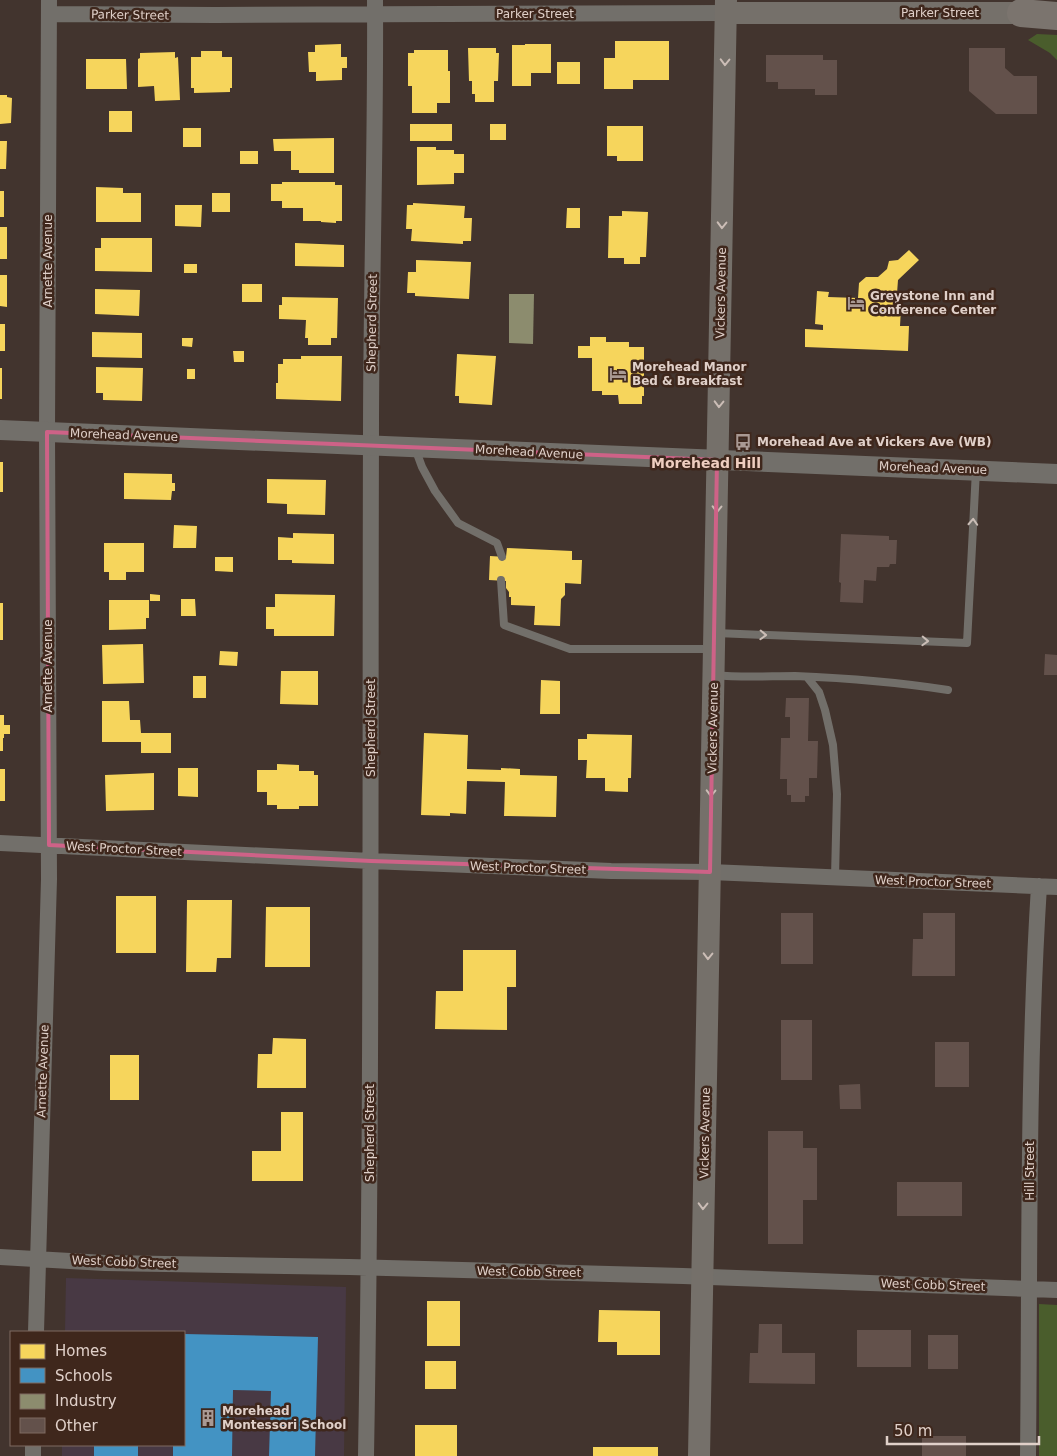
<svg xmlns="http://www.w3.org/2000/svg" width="1057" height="1456" font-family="'DejaVu Sans',sans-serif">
	<rect width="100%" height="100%" fill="#42342e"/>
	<!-- education -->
	<path fill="#483944" d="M66,1278L346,1287L344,1456H62V1445H184V1332H65Z"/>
	<!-- green -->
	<path fill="#4a5d2c" d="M1037,34L1057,35V60L1050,53L1028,40Z
		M1039,1304L1057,1305V1456H1039Z"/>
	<!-- homes -->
	<path fill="#f6d55c" d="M615,41H669V80H633V89H604V58H615Z
		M341,44V57H347V68H342V80L316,81V72H309L308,52H315V45Z
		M525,44H551V73H531V86H512V45H525Z
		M468,48H496V53H499L498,81H494V102H475V94H472V81H469Z
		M414,50H448V71H450V103H437V113H412V86H408V53H414Z
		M201,51H222V57H232V88H230V92L194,93V88H191V57H201Z
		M175,52V58L178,57L180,100L155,101L154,86L138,87V59L140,58V53Z
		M86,59H126L127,89H86Z
		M557,62H580V84H557Z
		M0,95H7V97L12,98L11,123L0,124Z
		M109,111H132V132H109Z
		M410,124H452V141H410Z
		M490,124H506V140H490Z
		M607,126H643V161H617V156H607Z
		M183,128H201V147H183Z
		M334,138V173H299V170H291V151H274L273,139Z
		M0,141H7L6,169H0Z
		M417,147H436V150H454V154H464V173H454V184L417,185Z
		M240,151H258V164H240Z
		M282,182H335V185H342V221H336V223L321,222V221H303V208H282V201H271V184H282Z
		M96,187L123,188V193H141V222H96Z
		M0,191H4V217H0Z
		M212,193H230V212H212Z
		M413,203L465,206L464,218H472L471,241H463V244L411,241L412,229H406L407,205H413Z
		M175,205H202L201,227L175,226Z
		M567,208H580V228H566Z
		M622,211L648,212L646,257H640V264H624V258H608L609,216H622Z
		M0,227H7V259H0Z
		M101,238H152V272L95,271V248H101Z
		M295,243L344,245V267L295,266Z
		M909,250L919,260L898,280L896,307L901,308L900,326H909L908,351L805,347V329L823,330V325L815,324L817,291L829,292L828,297L858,298L859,283L866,277H878L887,269L889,261L898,260Z
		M416,260L471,262L469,299L415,296V293H407L408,272H416Z
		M184,264H197V273H184Z
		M0,275H7V307L0,306Z
		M242,284H262V302H242Z
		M95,289L140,290L139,316L95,314Z
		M282,297L338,298L337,338H331V345H308V338H305L306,320L279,319V305H282Z
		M0,324H5V351H0Z
		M92,332L142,333V358L92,357Z
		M590,337H606V342H629V347H644V396H642V404H619L618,395H602V391H592V358H578V346H590Z
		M182,338H193L192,347L182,346Z
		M233,351H244V362H234Z
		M457,354L496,356L492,405L459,403V396H455Z
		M301,356H342L341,401L276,399V383H278V364H283V359H301Z
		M96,367L143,368L142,401L103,400V393H96Z
		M0,368H2V399H0Z
		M187,369H195V379H187Z
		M0,462H3V492H0Z
		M124,473L172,474V483H175V491H172L171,500L124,499Z
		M267,479L326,480L325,515L287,514V504L267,503Z
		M174,525L197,526L196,548H173Z
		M293,533L334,534V564L292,563V560H278V537L293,538Z
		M104,543H144V572H126V580H109V572H104Z
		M507,548L572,551V560H582L581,584L565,583V595L561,599L560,626L534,625L535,606L511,605V597H509V592L506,588V581L489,580L490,556L506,557Z
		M215,557H233V572L215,571Z
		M150,594L160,595V601H150Z
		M275,594L335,595L334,636H274V629H266V607H275Z
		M181,599H195L196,616H181Z
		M109,600H149V618H146V629L109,630Z
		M0,603H3V640H0Z
		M143,644L144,683L103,684L102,645Z
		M220,651L238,652L237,666L219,665Z
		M281,671H318V705L280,704Z
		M193,676H206V698H193Z
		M541,680L560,681V714H540Z
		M102,701H129L130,720H140L141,733H171V753H141V742H102Z
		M0,715H4V725H10V734H4V738H3V751H0Z
		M424,733L468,735L467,769L501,770V768L520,769V775L557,776L556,817L504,816L505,782L467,781L466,814L450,813V816L421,815Z
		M587,734L632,735L631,778H628V792L605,791V778H586L587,760H578V739H587Z
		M277,764L299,765V771H314V775H318V806H299V809H277V805H267V792H257V770H277Z
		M178,768H198V797L178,796Z
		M0,769H5V801H0Z
		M154,773V810L106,811L105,775Z
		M116,896H156V953H116Z
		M187,900H232L231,958H217L216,972H186Z
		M266,907H310V967H265Z
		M463,950H516V987H507V1030L435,1029L436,991H463Z
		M273,1038L306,1039V1088H257L258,1054H272Z
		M110,1055H139V1100H110Z
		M281,1112H303V1181H252V1151H281Z
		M427,1301H460V1346H427Z
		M599,1310L660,1311V1355H617V1342H598Z
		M425,1361H456V1389H425Z
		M415,1425H457V1456H415Z
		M593,1447H658V1456H593Z"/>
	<!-- schools -->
	<path fill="#4393c3" d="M184,1334L318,1337L315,1456H269L271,1391L233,1390L232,1456H173V1445H184Z
		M94,1445H138V1456H94Z"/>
	<!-- industry -->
	<path fill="#8c8c6e" d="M509,294H534L533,344L509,343Z"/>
	<!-- building -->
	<path fill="#63514b" d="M969,48H1005V68L1014,76H1037V114H996L969,91Z
		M766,55H823V60H837V95H815V89H778V82H766Z
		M841,534L889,536V540H897L896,564H890L889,567H877L876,581L864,580L863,603L840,602L841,583L839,582Z
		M1045,654L1057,655V675H1044Z
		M786,698H809L808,741H818L817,778H809V796H805V802H791V795H787V779H780L781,738H790V717H785Z
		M781,913H813V964H781Z
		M923,913H955V976H912L913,939H923Z
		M781,1020H812V1080H781Z
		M935,1042H969V1087H935Z
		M860,1084L861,1109H840L839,1085Z
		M768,1131H803V1148H817V1200H803V1244H768Z
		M897,1182H962V1216H897Z
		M759,1324H782V1353H815V1384L749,1383L750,1353H758Z
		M857,1330H911V1367H857Z
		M928,1335H958V1369H928Z
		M922,1436H966V1456H922Z"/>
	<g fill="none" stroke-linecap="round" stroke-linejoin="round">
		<!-- service -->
		<path stroke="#726f6a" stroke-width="8" d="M415,448L422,467L435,491L458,523L497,543L502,557
			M501,580L504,625L570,649H712
			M716,633L967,643L976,470
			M715,675C742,678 769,676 795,676C846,678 897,682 948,690
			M807,677L819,692L825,710L833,745L837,794L835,877"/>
		<!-- minor -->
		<path stroke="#726f6a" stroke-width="16" d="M49,14L215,15L726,13
			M0,843L371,861L611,871L710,872L1057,887
			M0,1257L105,1263L349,1267L683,1276L1057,1290
			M36,1332L49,879L47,432L49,0
			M33,1456V1445
			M366,1456C372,1115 370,773 371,432C371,288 376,144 375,0
			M1028,1456C1030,1266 1027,1076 1039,886"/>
		<!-- tertiary -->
		<path stroke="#726f6a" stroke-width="20" d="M0,430L1057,474"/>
		<!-- secondary -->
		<path stroke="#75706a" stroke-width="22" d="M726,13H1021
			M699,1456L726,0"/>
		<!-- motorway -->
		<path stroke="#7b746e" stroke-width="28" d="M1021,13L1057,16"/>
	</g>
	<!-- one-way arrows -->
	<defs><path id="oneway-chevron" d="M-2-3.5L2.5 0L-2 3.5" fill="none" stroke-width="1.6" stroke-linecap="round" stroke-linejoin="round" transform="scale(1.25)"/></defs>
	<g stroke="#cbbdb6">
		<use href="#oneway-chevron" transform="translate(725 62) rotate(91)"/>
		<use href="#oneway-chevron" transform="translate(722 225) rotate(91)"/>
		<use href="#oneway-chevron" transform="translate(719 404) rotate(91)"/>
		<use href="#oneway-chevron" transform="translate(717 509) rotate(91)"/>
		<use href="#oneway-chevron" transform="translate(711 793) rotate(91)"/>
		<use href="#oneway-chevron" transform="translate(708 956) rotate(91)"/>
		<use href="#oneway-chevron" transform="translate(703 1206) rotate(91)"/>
	</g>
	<g stroke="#cabdb6">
		<use href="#oneway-chevron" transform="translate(973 522) rotate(-87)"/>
		<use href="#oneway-chevron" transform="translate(763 635) rotate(2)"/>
		<use href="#oneway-chevron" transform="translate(925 641) rotate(2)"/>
	</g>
	<!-- marked area -->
	<path fill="none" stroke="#ce6287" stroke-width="4" stroke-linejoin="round" d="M47,432L717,460L710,872L371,861L49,845Z"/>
	<!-- icons -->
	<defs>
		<g id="hotel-bare" transform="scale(1.35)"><path d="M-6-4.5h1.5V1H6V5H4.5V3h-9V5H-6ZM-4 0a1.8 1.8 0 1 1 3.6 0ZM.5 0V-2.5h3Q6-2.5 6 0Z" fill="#a99993" stroke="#3f271c" stroke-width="2.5" paint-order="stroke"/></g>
		<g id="bus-bare" transform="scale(1.35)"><path d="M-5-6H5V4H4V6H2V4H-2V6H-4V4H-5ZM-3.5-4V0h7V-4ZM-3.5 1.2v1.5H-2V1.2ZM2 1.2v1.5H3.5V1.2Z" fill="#a99993" stroke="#3f271c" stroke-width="2.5" paint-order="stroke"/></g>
		<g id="building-bare" transform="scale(1.35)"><path d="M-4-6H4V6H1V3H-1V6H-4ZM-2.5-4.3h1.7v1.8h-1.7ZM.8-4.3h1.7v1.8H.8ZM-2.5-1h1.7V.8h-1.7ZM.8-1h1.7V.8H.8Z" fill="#a99993" stroke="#3f271c" stroke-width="2.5" paint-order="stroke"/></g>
	</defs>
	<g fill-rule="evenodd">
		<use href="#hotel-bare" x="856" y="303"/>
		<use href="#hotel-bare" x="618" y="374"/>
		<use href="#bus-bare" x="743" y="442"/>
		<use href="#building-bare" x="208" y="1418"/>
	</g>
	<g text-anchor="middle" stroke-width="5" stroke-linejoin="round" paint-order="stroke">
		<!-- street labels -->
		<g font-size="12" fill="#e0d0c9" stroke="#3f271c">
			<text x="940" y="17">Parker Street</text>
			<text x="535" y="18">Parker Street</text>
			<text transform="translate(130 15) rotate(1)" y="4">Parker Street</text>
			<text transform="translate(48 261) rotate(-90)" y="4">Arnette Avenue</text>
			<text transform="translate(721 293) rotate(-89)" y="4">Vickers Avenue</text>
			<text transform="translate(372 323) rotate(-89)" y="4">Shepherd Street</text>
			<text transform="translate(124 435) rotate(2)" y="4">Morehead Avenue</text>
			<text transform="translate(529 452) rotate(3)" y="4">Morehead Avenue</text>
			<text transform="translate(933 468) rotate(2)" y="4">Morehead Avenue</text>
			<text transform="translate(48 666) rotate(-90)" y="4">Arnette Avenue</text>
			<text transform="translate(371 728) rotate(-90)" y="4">Shepherd Street</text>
			<text transform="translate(713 728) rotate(-89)" y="4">Vickers Avenue</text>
			<text transform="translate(124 849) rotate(3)" y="4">West Proctor Street</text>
			<text transform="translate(528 868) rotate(2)" y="4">West Proctor Street</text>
			<text transform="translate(933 882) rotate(2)" y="4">West Proctor Street</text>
			<text transform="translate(43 1071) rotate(-88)" y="4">Arnette Avenue</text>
			<text transform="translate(370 1133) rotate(-90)" y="4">Shepherd Street</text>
			<text transform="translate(705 1133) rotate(-89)" y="4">Vickers Avenue</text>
			<text transform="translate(1030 1171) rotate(-90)" y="4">Hill Street</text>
			<text transform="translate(124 1262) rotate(2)" y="4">West Cobb Street</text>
			<text transform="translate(529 1272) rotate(1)" y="4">West Cobb Street</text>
			<text transform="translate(933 1285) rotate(2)" y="4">West Cobb Street</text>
		</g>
		<!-- poi labels -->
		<g font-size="12" font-weight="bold" fill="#e0d0c9" stroke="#3f271c" text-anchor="start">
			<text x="870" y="300">Greystone Inn and<tspan x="870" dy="14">Conference Center</tspan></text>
			<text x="632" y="371">Morehead Manor<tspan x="632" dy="14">Bed &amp; Breakfast</tspan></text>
			<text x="757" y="446">Morehead Ave at Vickers Ave (WB)</text>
			<text x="222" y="1415">Morehead<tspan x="222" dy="14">Montessori School</tspan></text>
		</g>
		<!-- neighbourhood labels -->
		<g font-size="14" font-weight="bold" fill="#efcec0" stroke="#3f271c">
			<text x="706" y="468">Morehead Hill</text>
		</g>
	</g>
	<!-- legend -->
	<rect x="10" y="1331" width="175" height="115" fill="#3f271c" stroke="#7f6b61"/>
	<rect x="20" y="1344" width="25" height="15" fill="#f6d55c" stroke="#7f6b61"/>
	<text x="55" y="1356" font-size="15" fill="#e0d0c9">Homes</text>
	<rect x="20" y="1368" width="25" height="15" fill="#4393c3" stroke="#7f6b61"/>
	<text x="55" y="1381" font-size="15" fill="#e0d0c9">Schools</text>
	<rect x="20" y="1394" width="25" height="15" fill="#8c8c6e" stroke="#7f6b61"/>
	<text x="55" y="1406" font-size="15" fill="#e0d0c9">Industry</text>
	<rect x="20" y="1418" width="25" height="15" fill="#63514b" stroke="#7f6b61"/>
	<text x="55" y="1431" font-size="15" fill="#e0d0c9">Other</text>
	<!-- scale -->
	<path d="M887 1436v8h152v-8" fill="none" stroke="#e0d0c9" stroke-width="2.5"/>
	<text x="894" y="1436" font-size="15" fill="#e0d0c9" stroke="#3f271c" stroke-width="4" paint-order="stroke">50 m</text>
</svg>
